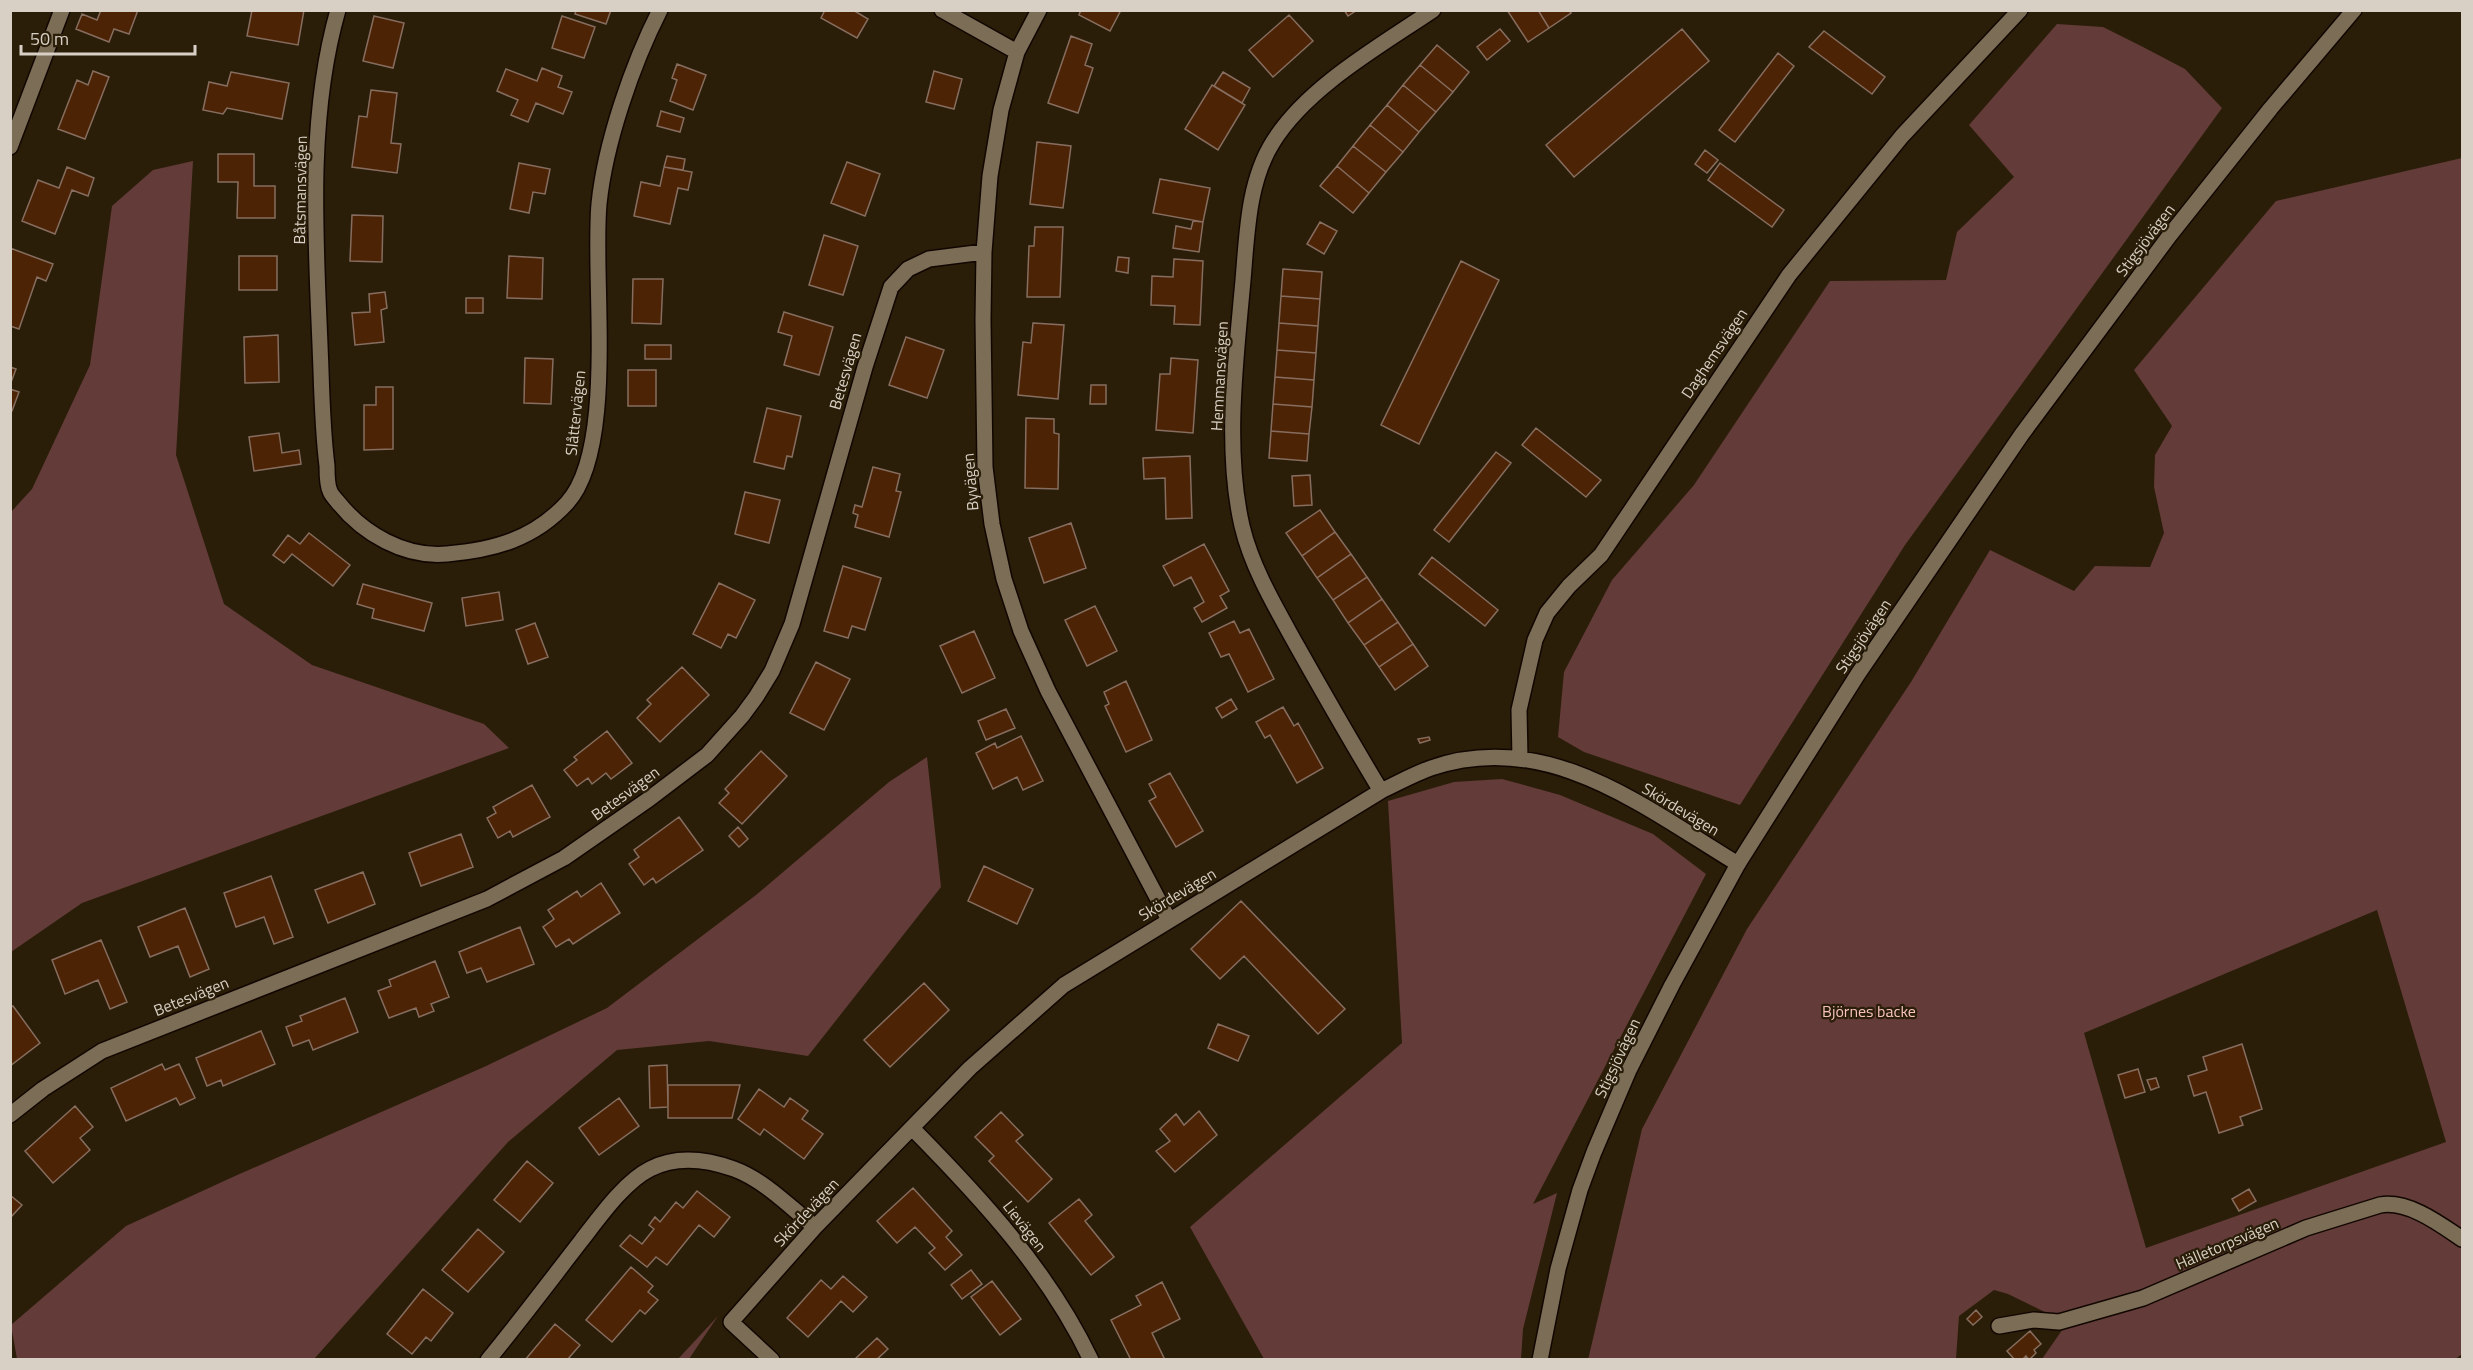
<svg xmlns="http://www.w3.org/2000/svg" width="2473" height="1370" font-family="'Titillium Web',sans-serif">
	<rect width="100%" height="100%" fill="#2a1e09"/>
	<!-- green -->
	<path fill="#633b38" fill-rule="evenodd" d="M2057,24L2103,27L2143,47L2185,69L2222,108L1905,545L1740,805L1584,752L1558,737L1564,672L1612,580L1694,485L1830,281L1946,280L1957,232L2014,177L1969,125Z
		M2462,158V1354L2454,1360L2042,1359L2067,1323L2008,1294L1994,1290L1959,1316L1956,1359L1588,1360L1642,1129L1747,929L1911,682L1990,550L2074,591L2095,566L2150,567L2164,533L2154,487L2155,455L2172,426L2134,370L2276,201ZM2377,910L2446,1142L2146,1248L2084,1033Z
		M193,161L176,455L224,604L312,665L484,724L509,748L82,903L11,952V512L32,489L90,365L112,206L153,170Z
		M927,757L941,887L808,1056L709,1041L617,1050L508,1142L314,1359H17L11,1325L126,1226L235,1176L484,1067L607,1008L756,895L889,782Z
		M1502,779L1560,795L1653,834L1706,874L1533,1204L1557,1193L1523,1329L1521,1359H1264L1190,1227L1402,1043L1388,801L1454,782Z
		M718,1316L689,1359H678Z"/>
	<!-- building -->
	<path fill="#4c2305" stroke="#866d5f" stroke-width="1.5" d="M101,10H138L129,34L114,29L109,42L76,29L82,14L97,20Z
		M252,10H304L298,45L247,36Z
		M576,10H611L606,24L575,14Z
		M825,10H853L868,19L857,38L821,18Z
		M1081,10H1121L1110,31L1079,15Z
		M1344,10H1357L1348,16Z
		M1507,10H1538L1549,28L1528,42Z
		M1538,10H1569L1571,13L1549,28Z
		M1289,15L1313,41L1273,77L1249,50Z
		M374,16L404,23L393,68L363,61Z
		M562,16L595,27L584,58L552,48Z
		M1500,29L1510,41L1487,60L1477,47Z
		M1682,29L1709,61L1574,177L1546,145Z
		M1824,31L1885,77L1872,94L1809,47Z
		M1071,36L1092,44L1085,65L1093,68L1078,113L1048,103Z
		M1437,45L1469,72L1453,92L1420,65Z
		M1778,53L1794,66L1735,142L1719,130Z
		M677,64L706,75L693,110L670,101L677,80L672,78Z
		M1420,65L1453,92L1436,112L1403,85Z
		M542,68L562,76L558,87L572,92L563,114L536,103L528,122L511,115L518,100L497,91L506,69L537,81Z
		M93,71L109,77L85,139L58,129L77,80L88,85Z
		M934,71L962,79L954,109L926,102Z
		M231,72L289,83L282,119L227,108L223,114L203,110L209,82L227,86Z
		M1223,72L1250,88L1242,103L1214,86Z
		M1212,85L1245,105L1218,150L1185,129Z
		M1403,85L1436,112L1419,132L1387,105Z
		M371,90L397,93L391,143L401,144L397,173L352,167L359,116L367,117Z
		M1387,105L1419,132L1403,152L1370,125Z
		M661,111L684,118L680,132L657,126Z
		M1370,125L1403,152L1386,172L1353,146Z
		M1037,142L1071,146L1063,208L1030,204Z
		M1353,146L1386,172L1369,193L1337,166Z
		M1705,150L1718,160L1707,173L1695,164Z
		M218,154H254V186H275V218H237L238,182H218Z
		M667,156L685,159L683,170L664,167Z
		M847,162L880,174L865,216L831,203Z
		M519,163L550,169L545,194L533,192L529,213L510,209Z
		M1720,163L1784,210L1772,227L1708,180Z
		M1337,166L1369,193L1353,213L1320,186Z
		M67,167L94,178L88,196L72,190L55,234L22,221L38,180L59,188Z
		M664,167L692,172L688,190L678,188L670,224L634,216L641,182L660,186Z
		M1160,179L1210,188L1203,222L1153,213Z
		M352,215L383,216L382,262L350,261Z
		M1193,221L1203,222L1199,252L1173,248L1176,226L1191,229Z
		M1320,222L1337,231L1324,254L1307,244Z
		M1035,227H1063L1060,297H1027L1029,246H1034Z
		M824,235L858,246L843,295L809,285Z
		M10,248L53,264L46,281L37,277L19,329L10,326Z
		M239,256H277V290H239Z
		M509,256L543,258L542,299L507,298Z
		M1118,257L1129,258L1128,273L1116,271Z
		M1174,259L1203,261L1200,325L1174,324L1175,306L1151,305L1152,276L1173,277Z
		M1461,261L1499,280L1419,444L1381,425Z
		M1283,269L1322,272L1320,299L1281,296Z
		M633,279H663L661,324L632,323Z
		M385,292L387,308L381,310L384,342L355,345L352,313L370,312L369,294Z
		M1281,296L1320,299L1318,326L1279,323Z
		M466,298H483V313H466Z
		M784,312L833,327L819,375L784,365L792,336L778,332Z
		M1033,323L1064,325L1058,399L1018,395L1023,342L1031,343Z
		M1279,323L1318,326L1316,353L1277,350Z
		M278,335L279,382L245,383L244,337Z
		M906,337L944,350L927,398L889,385Z
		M645,345H671V359H645Z
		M1277,350L1316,353L1314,380L1275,377Z
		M525,358L553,359L551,404L524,403Z
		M1171,358L1198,360L1193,433L1156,430L1160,374H1170Z
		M10,367L16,369L10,385Z
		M628,370H656V406H628Z
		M1275,377L1314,380L1312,407L1273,404Z
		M1091,385H1106V404H1090Z
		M376,387H393V449L364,450V405H376Z
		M10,389L19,392L12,411H10Z
		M1273,404L1312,407L1309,434L1271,431Z
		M767,408L801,416L792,457L787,456L784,469L754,462Z
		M1026,418L1054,419V433L1059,434L1058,489L1025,488Z
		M1536,428L1601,480L1586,497L1522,445Z
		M1271,431L1309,434L1307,461L1269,458Z
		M279,433L282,453L299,450L301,464L254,471L249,437Z
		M1496,452L1511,463L1449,542L1434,530Z
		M1190,456L1192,518L1166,519L1165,478L1144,479L1143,458Z
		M873,467L900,474L896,491L901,492L889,537L855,527L858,515L853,513L855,505L862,507Z
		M1310,475L1312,505L1294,506L1292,476Z
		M745,492L780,500L769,543L735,534Z
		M1320,510L1335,532L1302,556L1286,533Z
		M1071,523L1086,568L1044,583L1029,538Z
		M1335,532L1351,554L1317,578L1302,556Z
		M309,533L350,565L333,586L292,554L284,563L273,555L288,535L300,544Z
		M1204,544L1229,591L1220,596L1227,608L1202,622L1194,608L1204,602L1191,577L1174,586L1163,566Z
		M1351,554L1367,577L1333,600L1317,578Z
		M1432,557L1498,610L1485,626L1419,574Z
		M843,566L881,578L865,630L852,626L848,638L824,631Z
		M1367,577L1382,599L1348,623L1333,600Z
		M719,583L755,600L736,638L728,634L721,648L693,634Z
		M363,584L432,603L424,631L372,618L374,609L357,604Z
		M499,592L503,620L466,626L462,598Z
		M1382,599L1398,622L1364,645L1348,623Z
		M1095,606L1117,651L1087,666L1065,620Z
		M1234,621L1240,633L1249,629L1274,679L1248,692L1229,654L1221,657L1209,633Z
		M1398,622L1413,644L1379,667L1364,645Z
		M535,623L548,657L528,664L516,630Z
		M974,631L995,678L962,693L940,646Z
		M1413,644L1428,666L1395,690L1379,667Z
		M816,662L850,679L824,730L790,713Z
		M682,667L709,695L660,742L637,718L651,704L647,700Z
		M1126,681L1152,740L1126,752L1105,706L1109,704L1104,692Z
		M1231,699L1237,709L1222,718L1216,708Z
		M1283,707L1294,726L1298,723L1323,768L1297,783L1270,735L1265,738L1256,722Z
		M1006,709L1015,728L986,740L978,721Z
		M607,731L632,763L611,779L606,773L592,784L588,778L577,786L564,770L577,760L574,757Z
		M1021,736L1043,781L1023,790L1017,777L993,789L976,753L995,743L997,748Z
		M1429,737L1430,740L1420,743L1418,739Z
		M761,751L787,776L742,824L719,803L729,793L725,789Z
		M1170,773L1203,831L1176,847L1149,801L1156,797L1149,784Z
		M532,785L550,817L513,837L510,831L498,838L487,818L496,813L493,807Z
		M679,817L703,850L656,883L653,878L644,885L629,864L639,857L634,850Z
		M738,827L748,839L739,847L729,836Z
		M461,834L473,867L421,886L409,853Z
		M984,866L1033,889L1017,924L968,901Z
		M363,872L375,904L328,923L315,890Z
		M271,876L293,937L274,944L264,917L236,927L224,893Z
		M601,883L620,913L573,944L569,939L556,947L543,927L554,919L548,910L577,891L581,897Z
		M1241,901L1345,1009L1318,1034L1244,956L1220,979L1191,949Z
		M185,908L209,969L190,977L178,946L150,957L138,927Z
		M520,927L534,964L487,982L481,968L467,973L459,952Z
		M101,940L127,1002L110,1009L98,980L65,994L52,960Z
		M435,961L449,997L431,1004L434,1011L419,1017L416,1008L389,1018L378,991L391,986L389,980Z
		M924,983L949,1010L890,1067L864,1040Z
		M345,998L358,1032L313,1050L309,1040L293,1046L286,1027L302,1021L300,1016Z
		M13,1006L40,1043L10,1066V1008Z
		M1218,1024L1249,1036L1238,1061L1208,1048Z
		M261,1031L275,1064L223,1086L221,1080L207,1086L196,1058Z
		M2242,1044L2262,1109L2240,1117L2243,1125L2219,1133L2206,1092L2194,1096L2188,1076L2207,1070L2203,1057Z
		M162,1064L165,1070L179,1064L195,1098L180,1105L176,1098L126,1121L111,1088Z
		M667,1065L668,1107L650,1108L649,1066Z
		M2138,1069L2145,1092L2125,1098L2118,1075Z
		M2156,1078L2159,1087L2151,1090L2147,1080Z
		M668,1085H740L732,1118H668Z
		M759,1089L784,1107L790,1098L808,1111L802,1119L823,1134L804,1159L764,1129L760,1135L738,1119Z
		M619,1098L639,1126L599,1155L579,1128Z
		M75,1106L93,1127L80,1138L90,1150L53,1183L25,1151Z
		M1199,1111L1217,1135L1175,1172L1156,1151L1170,1141L1160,1129L1176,1114L1184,1125Z
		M1001,1112L1023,1135L1016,1141L1052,1179L1028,1202L989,1161L994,1156L975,1137Z
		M527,1161L553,1183L520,1222L494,1200Z
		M913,1188L952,1231L946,1237L962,1255L945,1270L929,1253L935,1248L915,1227L897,1243L877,1221Z
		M2249,1189L2256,1201L2239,1211L2232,1199Z
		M697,1191L730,1217L714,1237L699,1225L667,1265L656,1257L647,1267L620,1246L630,1235L642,1244L654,1229L649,1225L655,1217L660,1222L676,1202L683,1208Z
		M10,1195L22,1205L10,1218Z
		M1079,1199L1092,1215L1085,1221L1114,1257L1091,1275L1049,1223Z
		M478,1229L504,1252L468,1292L442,1270Z
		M631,1267L653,1286L648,1292L658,1300L645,1314L640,1310L612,1342L586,1320Z
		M971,1270L982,1284L962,1299L951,1285Z
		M843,1276L867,1297L853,1312L841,1301L808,1337L787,1318L821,1280L831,1289Z
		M992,1281L1021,1319L1000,1335L971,1297Z
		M1162,1282L1180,1319L1152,1333L1165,1360H1131L1111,1320L1141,1305L1136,1296Z
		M423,1289L453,1313L431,1341L426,1337L412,1354L387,1334Z
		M1976,1310L1982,1317L1973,1325L1967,1319Z
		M555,1324L580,1345L567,1360H525Z
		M2030,1331L2041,1344L2034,1350L2036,1353L2029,1360L2026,1356L2022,1360H2015L2007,1351Z
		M877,1338L888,1349L876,1360H854Z"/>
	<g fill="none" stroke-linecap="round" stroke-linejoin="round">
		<!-- minor casing -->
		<g stroke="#120700" stroke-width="18">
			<path id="minor" d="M338,10C305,125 317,253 321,371C322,403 323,434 327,466C327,474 327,485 330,491C331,495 335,498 337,501C363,534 405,558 447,554C494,550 534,539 567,503C617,448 592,277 599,204C605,144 632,65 660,10
				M942,10L1017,52
				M1039,10L1017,52L1001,110L990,176L984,252L983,320L985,467L992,524L1004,579L1021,631L1048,691L1169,920
				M10,147L62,10
				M1520,758L1519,710L1535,640L1547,613L1569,586L1601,555L1789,275L1902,136L2020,10
				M1381,791C1352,743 1324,694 1297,646C1276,608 1252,568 1242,526C1225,452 1235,367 1242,291C1247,242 1246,185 1273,142C1307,87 1380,46 1433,10
				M10,1115L43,1089L102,1051L487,899L564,858L649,799L707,755L742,716L756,697L772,671L792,624L865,367L891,287L908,269L929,259L984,252
				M913,1129C981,1198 1048,1270 1091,1360
				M1999,1326L2034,1320L2059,1322L2143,1298L2306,1228L2380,1205C2408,1200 2440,1224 2462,1239
				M488,1360C520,1321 550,1281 581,1241C599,1218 624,1182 650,1169C677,1155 706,1159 734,1169C764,1180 790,1207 815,1227
				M772,1360L731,1322L815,1227L970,1068L1064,985L1381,791C1398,783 1414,774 1431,768C1547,728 1645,808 1738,864"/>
		</g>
		<!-- secondary casing -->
		<g stroke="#120700" stroke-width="18">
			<path id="secondary" d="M1540,1360L1558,1269L1580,1190L1594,1152L1629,1070L1672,985L1738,864L1858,674L2022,434L2170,235L2271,108L2354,10"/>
		</g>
		<!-- minor -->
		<use href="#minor" stroke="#7b6d56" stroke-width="15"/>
		<!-- secondary -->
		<use href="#secondary" stroke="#7b6d56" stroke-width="15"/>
	</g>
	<g text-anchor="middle" stroke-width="4.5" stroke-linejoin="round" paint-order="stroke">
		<!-- street labels -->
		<g font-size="16" fill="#d8d0c4" stroke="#2a1e09">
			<text transform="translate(300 190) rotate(-89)" y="6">Båtsmansvägen</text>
			<text transform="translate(2145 240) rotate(-53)" y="6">Stigsjövägen</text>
			<text transform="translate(1714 353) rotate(-56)" y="6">Daghemsvägen</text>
			<text transform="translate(845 371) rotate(-74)" y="6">Betesvägen</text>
			<text transform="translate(1219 376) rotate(-87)" y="6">Hemmansvägen</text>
			<text transform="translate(575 413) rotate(-84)" y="6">Slåttervägen</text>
			<text transform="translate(970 482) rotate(-95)" y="6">Byvägen</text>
			<text transform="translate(1863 636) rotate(-56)" y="6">Stigsjövägen</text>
			<text transform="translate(625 793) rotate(-36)" y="6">Betesvägen</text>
			<text transform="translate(1681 809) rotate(31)" y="6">Skördevägen</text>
			<text transform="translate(1177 894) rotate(-31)" y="6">Skördevägen</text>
			<text transform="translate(191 996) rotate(-22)" y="6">Betesvägen</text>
			<text transform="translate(1617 1058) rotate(-65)" y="6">Stigsjövägen</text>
			<text transform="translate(806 1212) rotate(-47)" y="6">Skördevägen</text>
			<text transform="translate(1025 1226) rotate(52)" y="6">Lievägen</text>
			<text transform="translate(2227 1243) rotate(-23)" y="6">Hälletorpsvägen</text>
		</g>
		<!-- park labels -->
		<g font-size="16" fill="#f8c3bf" stroke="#2a1e09">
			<text x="1869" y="1017">Björnes backe</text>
		</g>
	</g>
	<!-- border -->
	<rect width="2473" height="1370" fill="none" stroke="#d8d0c4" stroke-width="24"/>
	<!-- scale -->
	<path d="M21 45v9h174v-9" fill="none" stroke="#d8d0c4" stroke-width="3"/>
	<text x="30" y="45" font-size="18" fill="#d8d0c4" stroke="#2a1e09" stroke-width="4.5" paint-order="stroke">50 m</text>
</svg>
